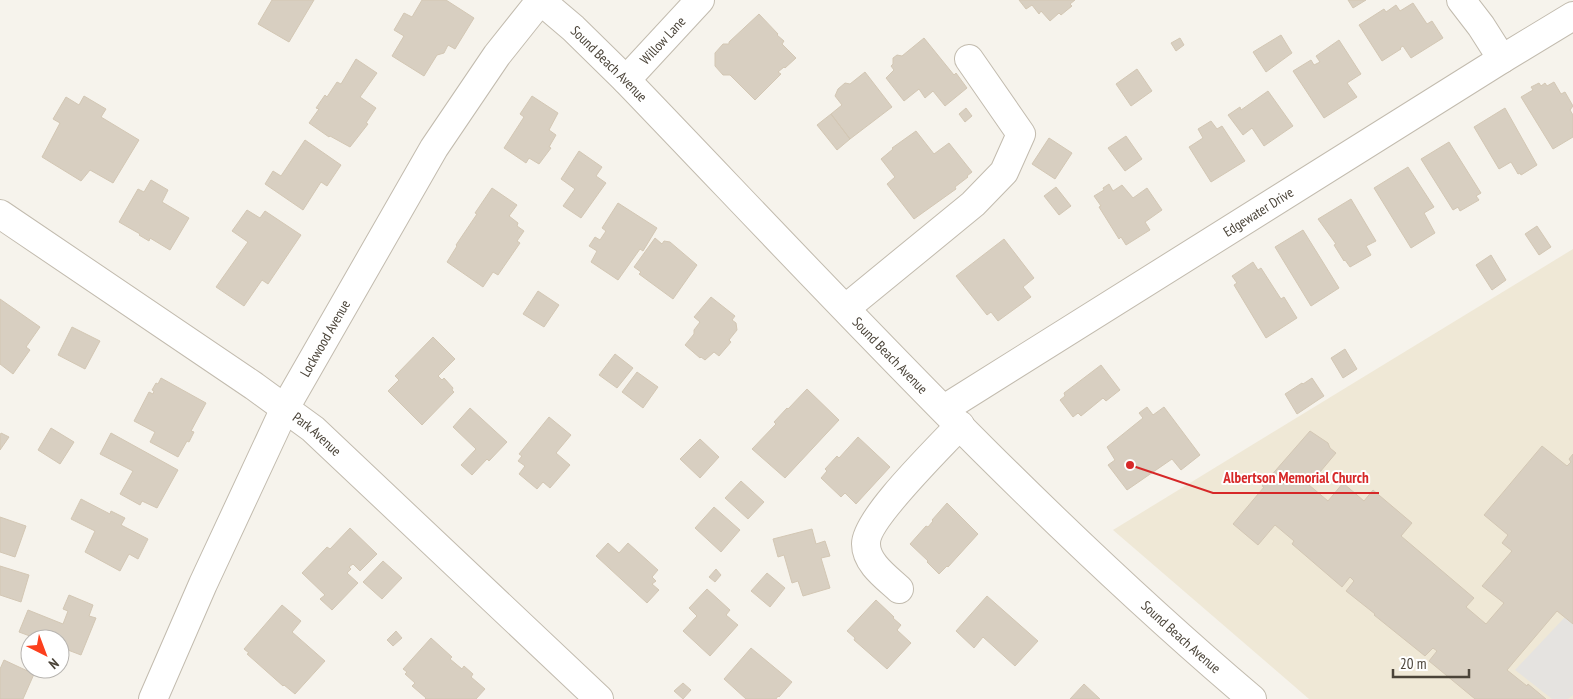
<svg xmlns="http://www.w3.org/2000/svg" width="1573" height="699" font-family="'PT Sans Narrow',sans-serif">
	<rect width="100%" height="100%" fill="#f6f3ec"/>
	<!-- education -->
	<path fill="#efe8d6" d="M1573,249V699H1309L1113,530Z"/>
	<!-- parking -->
	<path fill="#e5e3e0" d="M1565,617L1573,624V695L1568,699H1552L1515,670Z"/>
	<!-- building -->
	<path fill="#d8cfc1" stroke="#d3c7b4" d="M272,0H314L289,42L258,24Z
		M422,0H446L474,18L455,49L448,45L444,53L437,55L424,76L392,56L404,36L394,30L404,13L412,17Z
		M1019,0H1075L1070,4L1072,6L1061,15L1059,13L1050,21L1041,11L1039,14L1032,5L1026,9Z
		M1348,0H1366L1353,8Z
		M1413,3L1427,24L1432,21L1443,38L1411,58L1403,46L1400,48L1401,49L1382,61L1359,25L1384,9L1386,12L1396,5L1400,11Z
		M759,14L778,34L777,35L784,41L782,44L796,58L785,68L784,67L778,72L781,74L755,100L730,75H723L715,66V53L723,44H729V42Z
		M1281,35L1292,53L1266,72L1253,52Z
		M924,38L954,75L956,73L967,88L945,106L933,91L925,98L919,89L904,101L886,78L894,70L891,66L893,64V58L897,55L902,56Z
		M1180,38L1184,45L1176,51L1171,43Z
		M1339,40L1361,74L1347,83L1357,97L1324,118L1293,71L1311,60L1314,65L1320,62L1316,56Z
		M356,59L377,73L360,97L376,108L366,123L368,124L350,147L330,136L329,137L309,123L319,109L316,108L325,95L327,97L337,82L341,84Z
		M1137,69L1152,91L1131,106L1116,84Z
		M865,72L892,107L850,139L831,114L842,105L835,96L838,89L845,83L850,84Z
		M1554,82L1561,94L1565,92L1573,106L1570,110L1573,115V137L1553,149L1521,97L1533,90L1531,87L1539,83L1541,86L1545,83L1547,86Z
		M1268,91L1293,126L1264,146L1252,128L1243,135L1228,115L1240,107L1241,110Z
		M84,96L106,109L101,117L139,140L113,183L90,170L81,181L42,157L60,123L53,119L66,97L79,105Z
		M532,96L558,113L549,130L556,135L549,147L551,148L539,164L529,158L526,163L504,148L524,117L520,114Z
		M966,108L972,116L965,122L959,114Z
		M1505,108L1537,165L1521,175L1520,173L1518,174L1511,162L1499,169L1474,127Z
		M831,114L850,139L837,150L817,125Z
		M1211,121L1217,129L1222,126L1245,161L1211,182L1189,147L1203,138L1198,129Z
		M916,131L934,154L949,143L972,172L967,176L968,177L955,187L956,189L914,219L887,184L895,177L881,159L893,149L892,148Z
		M1126,136L1142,159L1125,171L1108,148Z
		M1049,138L1072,153L1055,179L1032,164Z
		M305,140L341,165L327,186L321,182L303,210L265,184L273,171L281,176Z
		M1449,142L1481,193L1476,196L1479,200L1460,211L1458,207L1453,210L1421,159Z
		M579,151L602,167L596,176L606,183L581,218L563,206L575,189L561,179Z
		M1408,167L1434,207L1424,213L1435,233L1411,248L1374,188Z
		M151,180L168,190L162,202L189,218L170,250L150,238L149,241L139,235L140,234L119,222L138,189L144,192Z
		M1109,184L1113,191L1122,185L1133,198L1147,188L1162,210L1145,222L1150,230L1126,245L1121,237L1119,239L1099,207L1101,206L1094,196L1104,190L1103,188Z
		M1056,187L1071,206L1059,215L1044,196Z
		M492,188L517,205L509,216L518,223L517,226L524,231L517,241L520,243L498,275L493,272L483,287L447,262L457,246L456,245L477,214L475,213Z
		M1351,199L1376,241L1366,246L1371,255L1350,267L1345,260L1344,261L1334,245L1336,244L1318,219Z
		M618,203L657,228L643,251L640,249L618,280L591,262L597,251L589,246L595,237L600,240L606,231L602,228Z
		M247,210L260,218L265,211L301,235L268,284L262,280L244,306L216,287L248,242L232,231Z
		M1537,226L1551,247L1539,255L1525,234Z
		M1303,230L1339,288L1311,306L1275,247Z
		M655,238L662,244L664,241L670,242L697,265L673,299L639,274L641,272L634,267Z
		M1004,239L1034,278L1023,287L1031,297L998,321L991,312L987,315L956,276Z
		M1491,255L1506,280L1492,290L1476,265Z
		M1253,262L1258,270L1261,268L1281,299L1284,297L1297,318L1266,338L1234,285L1237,283L1232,276Z
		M538,291L559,305L544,327L523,314Z
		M711,297L735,316L732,320L736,323L737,330L729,340L731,342L719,356L714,352L705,360L701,357L700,358L685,345L694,334V330L700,322L694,317Z
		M0,299L40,327L26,347L30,350L13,374L0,364Z
		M72,327L100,341L85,369L58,355Z
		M433,337L455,359L438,376L442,380L444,378L453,388L452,390L454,392L422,425L388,391L399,380L395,376Z
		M1345,349L1357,369L1343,378L1331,358Z
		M615,354L633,368L617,388L599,375Z
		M1101,365L1120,390L1106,401L1103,398L1081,416L1078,413L1073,417L1060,400L1065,396L1064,393Z
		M637,372L658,387L643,408L622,392Z
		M161,378L206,403L191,431L194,432L189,442L187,441L178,457L150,442L155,432L134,421L149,392L153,394L154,391L152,390L156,383L158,384Z
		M1312,378L1324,396L1297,414L1285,394L1302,383L1303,384Z
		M807,389L839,420L785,478L752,449L776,424L774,422L787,408L788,409Z
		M1147,407L1153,415L1164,407L1200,455L1181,470L1172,459L1127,490L1108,465L1115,460L1107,447L1143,418L1139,413Z
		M470,408L507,442L489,461L487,459L472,475L461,465L476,449L453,427Z
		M549,417L571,435L556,453L570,465L550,488L543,482L537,489L519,474L525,466L518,461L522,456L519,454Z
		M51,428L74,442L60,464L38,450Z
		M1310,431L1328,443L1330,448L1336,453L1309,485L1328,501L1343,483L1364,501L1373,490L1412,523L1401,536L1474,598L1466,607L1486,624L1504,603L1482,586L1512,551L1502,543L1508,535L1484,515L1542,446L1567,466L1571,462L1569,459L1573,454V624L1557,611L1507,670L1527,686L1528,684L1546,699H1475L1429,661L1437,651L1433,648L1425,656L1374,615L1375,614L1346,591L1354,581L1350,577L1342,587L1292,544L1294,541L1275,525L1258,545L1233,524L1264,487L1262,486Z
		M1,433L9,437L0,450V435Z
		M111,433L178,470L157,508L142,501L140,505L120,494L133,471L100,454Z
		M858,437L890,467L856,504L845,493L841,497L821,478L827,471L825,469L837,456L839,458Z
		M700,439L719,457L700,478L680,459Z
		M741,481L764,502L748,519L725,498Z
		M81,499L110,514L111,511L125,518L121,525L148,539L138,559L129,554L120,571L85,552L95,531L71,519Z
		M947,503L978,534L948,567L947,566L939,574L927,562L928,561L910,544L926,526L928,527L933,521L932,520Z
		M714,507L740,530L721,552L695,528Z
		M0,517L26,526L15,557L0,552Z
		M350,528L377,554L360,571L353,564L349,567L351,569L347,573L358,583L332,610L320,599L325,595L302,573L327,547L330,549Z
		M812,529L816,544L825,541L830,556L821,558L830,588L803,596L798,581L792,583L784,555L778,557L773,539Z
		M608,543L619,553L628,543L658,570L652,577L656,581L652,584L659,590L647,603L596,556Z
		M383,561L402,578L382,599L363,582Z
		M0,566L29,575L21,602L0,595Z
		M716,569L721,575L715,582L709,577Z
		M767,573L785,588L770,607L751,591Z
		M707,589L730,610L726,615L738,625L710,656L683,631L697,616L689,608Z
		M69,595L93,605L89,616L96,618L81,655L60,647V639H38L19,632L28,610L63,624L68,611L63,609Z
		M987,596L1038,641L1015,666L983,637L974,648L956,631Z
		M876,600L894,617L893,618L901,625L897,630L911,643L887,669L854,640L855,638L847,631Z
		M282,605L301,621L292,632L325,661L295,694L284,685L283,686L247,654L249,653L244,649Z
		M396,631L402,638L393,646L387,640Z
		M431,638L452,657L450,659L462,669L464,666L473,674L471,677L485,689L476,699H425L426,698L412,686L415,683L405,674L407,672L403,669Z
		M751,648L792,682L779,697L778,696L776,699H746L724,679Z
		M4,660L34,674L23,699H0V669Z
		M683,683L691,690L683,699L674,691Z
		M1084,684L1100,699H1070Z"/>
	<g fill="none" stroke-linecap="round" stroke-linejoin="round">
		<!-- minor casing -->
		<g stroke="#c2bbae" stroke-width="30">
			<g id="minor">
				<path id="s1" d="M540,0L573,28L626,80C829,291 1028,509 1252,699"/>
				<path d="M1461,0L1481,26L1502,59"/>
				<path id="s2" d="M626,80L700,0"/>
				<path id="s3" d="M0,214L254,386L313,429L599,699"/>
				<path d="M846,308L973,204L1004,172L1021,134L969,59"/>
				<path id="s4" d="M944,409L1502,59L1573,16"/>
				<path d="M899,589C886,577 866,563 866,544C865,519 941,446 960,425"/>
				<path id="s5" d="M153,699L203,584L285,408L434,148L497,55L540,1"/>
			</g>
		</g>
		<!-- minor -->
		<use href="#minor" stroke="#fff" stroke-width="28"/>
	</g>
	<g text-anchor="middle" stroke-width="4" stroke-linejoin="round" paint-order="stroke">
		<!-- street labels -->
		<g font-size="14" fill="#4b4439" stroke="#fff">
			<text dy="5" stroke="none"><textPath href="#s2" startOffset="54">Willow Lane</textPath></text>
			<text dy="5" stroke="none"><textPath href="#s1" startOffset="94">Sound Beach Avenue</textPath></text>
			<text dy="5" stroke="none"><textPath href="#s4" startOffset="371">Edgewater Drive</textPath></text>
			<text dy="5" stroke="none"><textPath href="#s5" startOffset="400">Lockwood Avenue</textPath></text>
			<text dy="5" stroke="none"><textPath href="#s1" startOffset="499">Sound Beach Avenue</textPath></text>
			<text dy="5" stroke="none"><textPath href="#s3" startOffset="386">Park Avenue</textPath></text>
			<text dy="5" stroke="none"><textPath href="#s1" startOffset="904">Sound Beach Avenue</textPath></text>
		</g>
	</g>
	<!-- callouts -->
	<path fill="none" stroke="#d62828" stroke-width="2" d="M1130 465L1213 493H1379"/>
	<circle fill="#d62828" stroke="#fff" stroke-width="2" cx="1130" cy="465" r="5"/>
	<g font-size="15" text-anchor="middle" font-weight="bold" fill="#d62828" stroke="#fff" stroke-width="4" stroke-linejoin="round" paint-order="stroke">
		<text x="1296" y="483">Albertson Memorial Church</text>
	</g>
	<!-- north arrow -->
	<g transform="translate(45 654) rotate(138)"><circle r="24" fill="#ffffff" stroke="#b7b4b0"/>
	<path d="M0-4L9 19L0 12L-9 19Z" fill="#fc3f1d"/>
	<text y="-8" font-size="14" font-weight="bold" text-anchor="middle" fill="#4b4439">N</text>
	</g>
	<!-- scale -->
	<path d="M1393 669v8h76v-8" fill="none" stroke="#4b4439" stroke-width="2.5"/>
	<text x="1400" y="669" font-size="15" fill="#4b4439" stroke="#ffffff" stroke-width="4" paint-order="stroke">20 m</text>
</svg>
